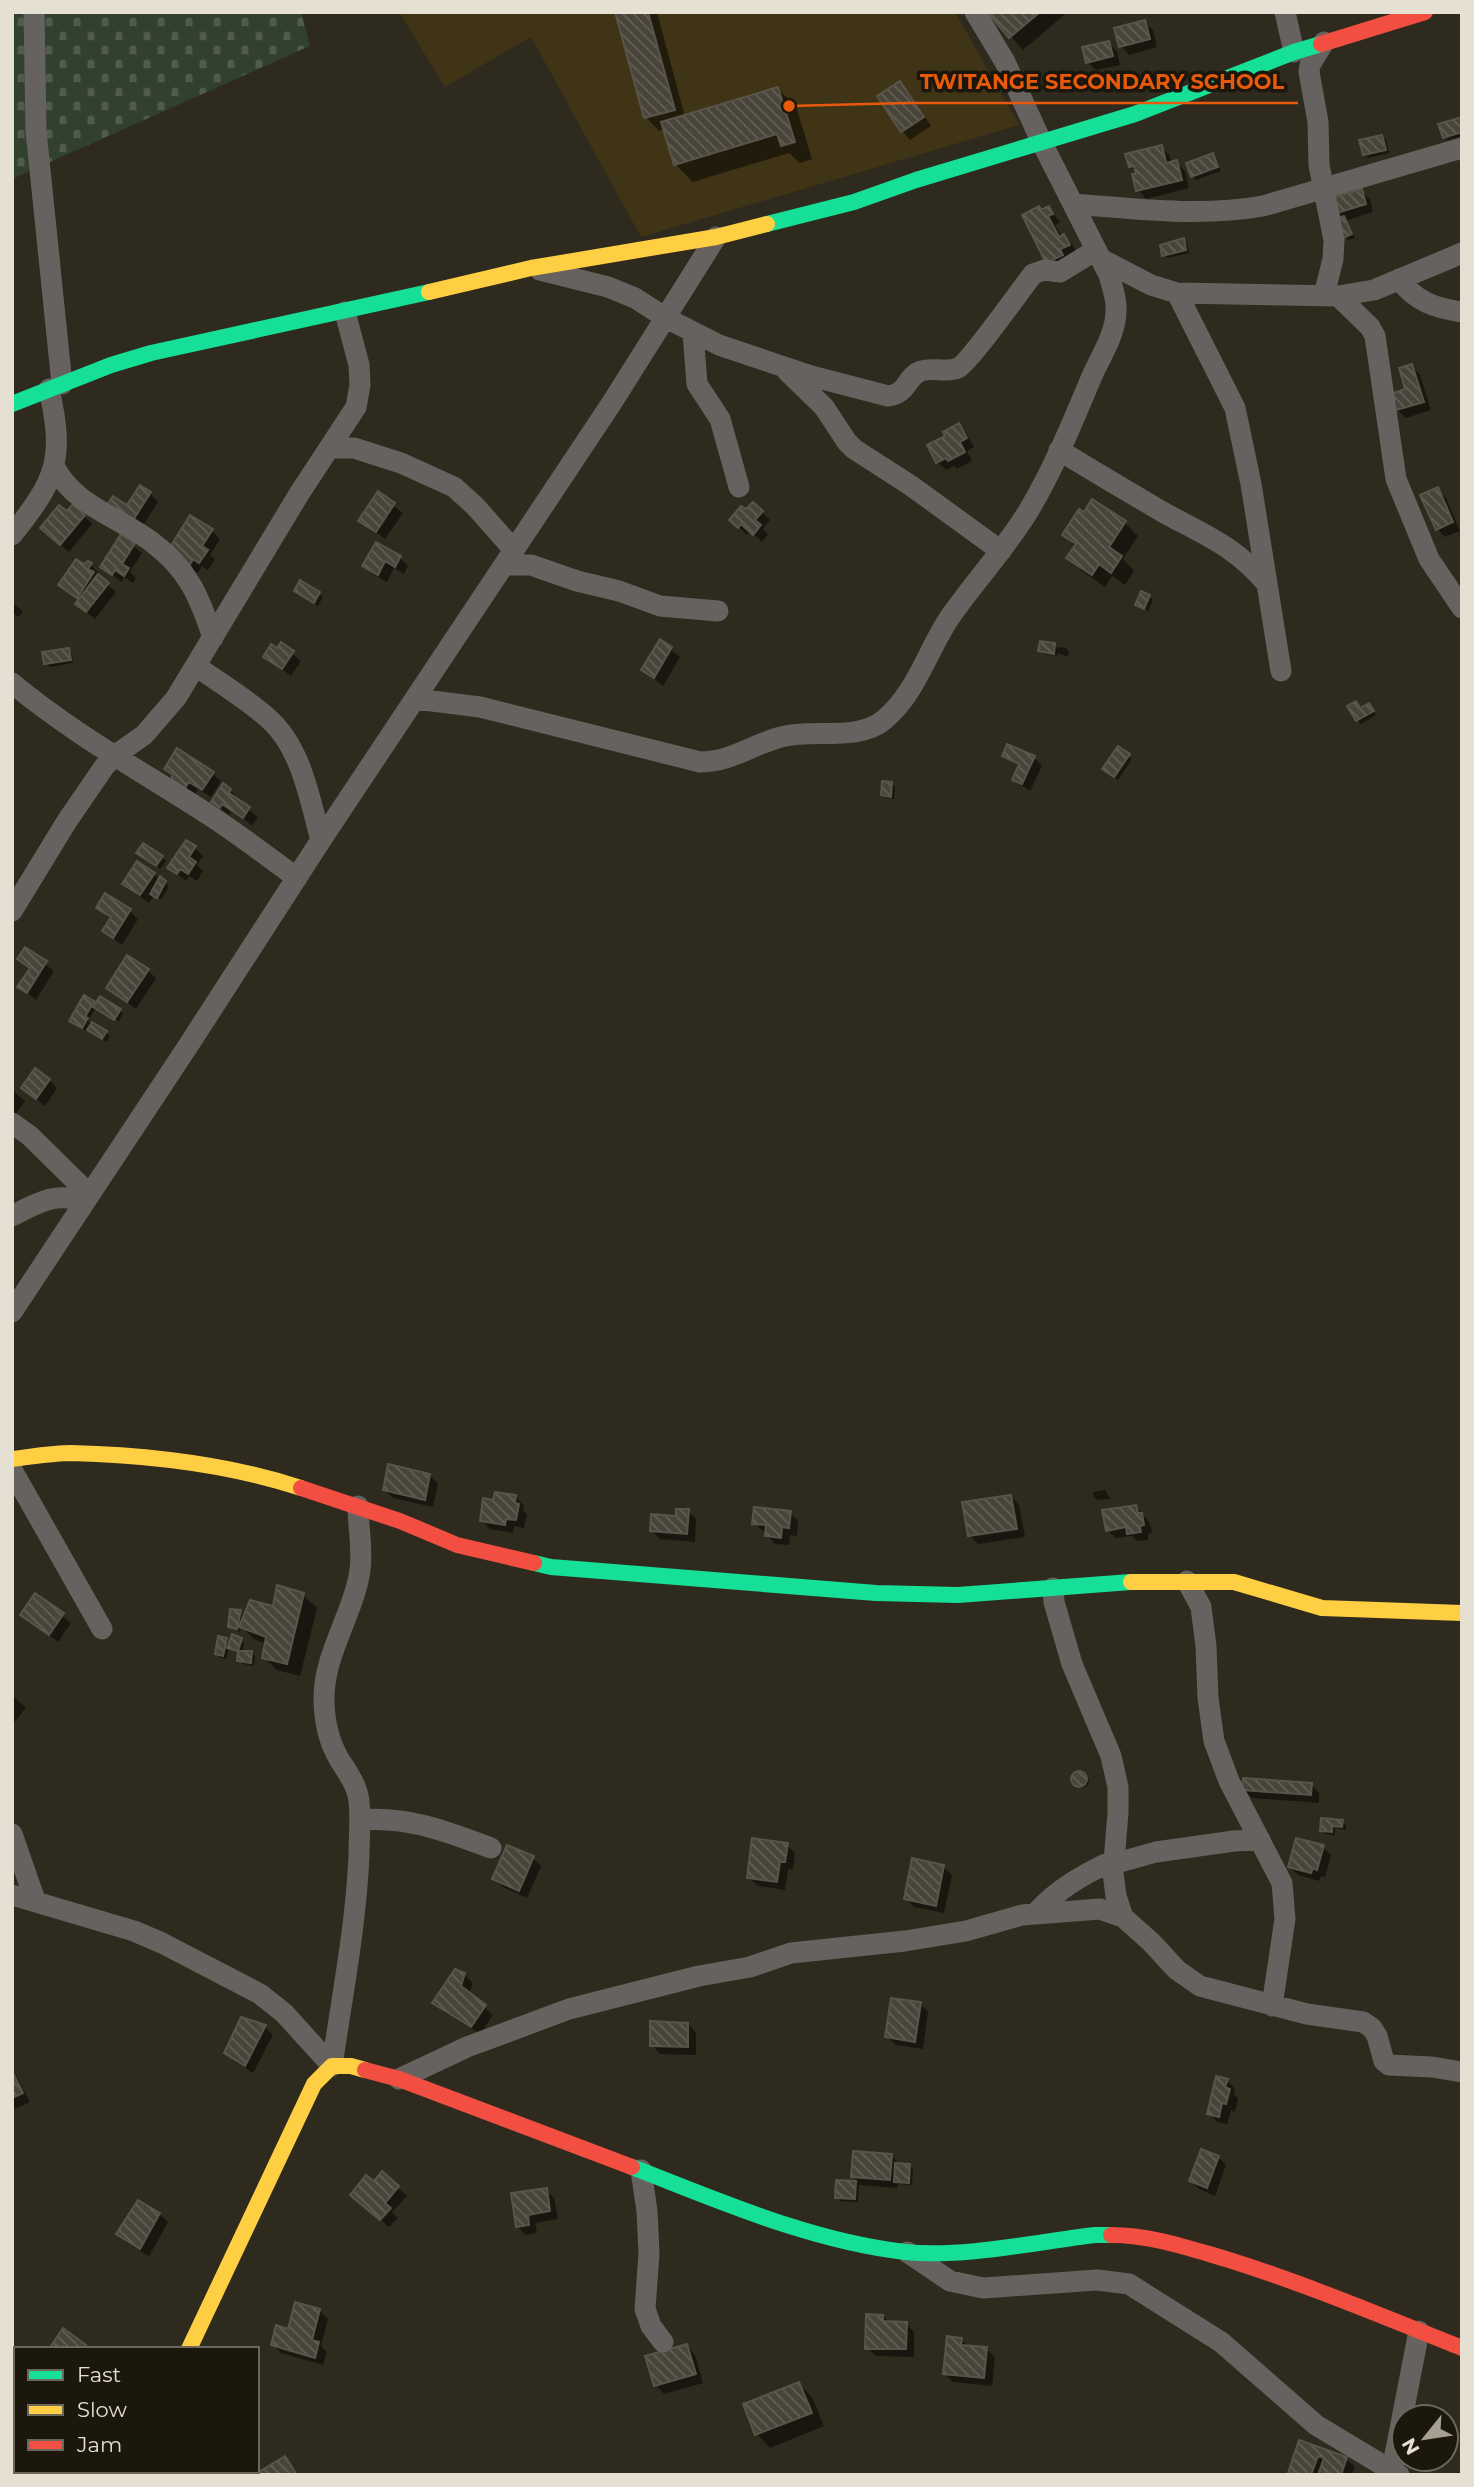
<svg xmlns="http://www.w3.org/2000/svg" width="1474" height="2487" font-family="Montserrat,sans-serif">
	<defs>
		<pattern id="cemetery-stones" width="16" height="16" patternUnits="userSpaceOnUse" patternTransform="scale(1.75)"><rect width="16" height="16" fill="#32402e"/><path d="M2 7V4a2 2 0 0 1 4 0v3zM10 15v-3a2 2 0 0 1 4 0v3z" fill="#505b4b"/></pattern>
		<pattern id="building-back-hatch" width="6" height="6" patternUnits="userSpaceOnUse" patternTransform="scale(1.75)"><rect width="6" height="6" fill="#49443a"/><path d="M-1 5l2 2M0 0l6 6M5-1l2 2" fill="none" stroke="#635f55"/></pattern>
	</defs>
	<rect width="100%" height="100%" fill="#2f2a1e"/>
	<!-- built -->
	<path fill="#3f3416" d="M399,12H955L1019,125L641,237L531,37L445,87Z"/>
	<!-- cemetery -->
	<path fill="url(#cemetery-stones)" d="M12,12H301L310,46L12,179Z"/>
	<!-- shadow -->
	<path fill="#0007" d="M617,12H657L685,117L778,89L796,106L812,159L800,163L789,153L693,182L675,164L665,129L659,131L646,117Z
		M990,12H1068L1023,50Z
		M1144,22L1153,30L1157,47L1129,55L1121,46Z
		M1108,42L1117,51L1120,65L1096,70L1088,62Z
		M900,83L908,91L931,126L910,140L902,131Z
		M1462,119V136L1448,140L1444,137Z
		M1382,137L1386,140L1389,153L1368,158L1364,154Z
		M1161,147L1169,155L1172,163L1176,162L1185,171L1189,188L1146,199L1138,190L1139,175L1130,166Z
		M1213,155L1221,171L1196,180L1193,176Z
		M1361,191L1370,199L1373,212L1347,220L1355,238L1348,240L1345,237L1344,218L1338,212Z
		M1049,208L1060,222L1055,225L1062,237L1064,236L1072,244L1077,253L1070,263L1047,262L1042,212Z
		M1184,240L1187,244L1189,253L1168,258L1164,255Z
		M1412,366L1420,375L1431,410L1406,418L1397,409L1407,390Z
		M959,425L967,434L974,447L967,451L972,461L957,469L954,466L946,470L937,462L947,436Z
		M1438,489L1446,498L1460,531L1445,537L1437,529Z
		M150,493L158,502L139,532L128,507Z
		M378,494L403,513L385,539L361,520Z
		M746,512H762L770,520L763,529L768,534L762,542L750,531L747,535L731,520Z
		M67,514L84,516L92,524L69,552L50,536Z
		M1125,523L1138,536L1123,559L1134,571L1125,585L1112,576L1105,587L1082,571L1069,558L1076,547L1064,535Z
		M212,531L220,539L210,555L215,559L208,570L202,566L198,573L177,560Z
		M122,537L142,553L130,572L136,578L133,583L124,577L121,582L102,566Z
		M376,545L400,558L408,566L404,574L394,568L387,582L373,574L364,566Z
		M91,565L99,573L97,576L116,592L95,619L77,604L80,600L61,585L84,567Z
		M301,582L323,597L318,606L300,594Z
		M1149,596L1153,600L1148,611L1137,604Z
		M12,603L23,611L19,617L12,613Z
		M660,642L680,657L663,686L643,670Z
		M281,645L301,661L291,676L265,657L278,650Z
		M1054,645L1058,649L1059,647L1066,648L1069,652L1068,657L1058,653L1057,656L1044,654L1040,651Z
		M68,650L72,654L73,663L50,667L46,663Z
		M1372,709L1376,715L1361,724L1357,720L1361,710Z
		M1004,756L1034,758L1042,766L1030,791L1014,780L1020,767Z
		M1128,756L1132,759L1118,780L1108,773Z
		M166,769L212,773L221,781L211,797L198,789L194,795L173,779L174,777Z
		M892,784L895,787L894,799L886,798L883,794Z
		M230,790L239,799L237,801L258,817L252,825L231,811L229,815L213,802Z
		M195,848L203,856L197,865L203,871L197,881L189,876L186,881L169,867Z
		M142,857H162L166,861L160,869Z
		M153,874L169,886L161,900L154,895L149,903L124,884Z
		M98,907L130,911L138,919L122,945L104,931L112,919Z
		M25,949L54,971L36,1000L20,987L30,969L19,959Z
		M147,970L156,978L136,1009L108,988Z
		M93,1002L96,1006L120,1010L123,1014L119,1021L96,1007L88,1021L110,1036L106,1042L88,1028L86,1031L75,1024Z
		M49,1080L57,1088L45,1106L23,1088Z
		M12,1090L25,1101L12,1119Z
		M430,1476L438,1484L433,1507L393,1498L385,1490Z
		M1105,1490L1110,1499L1098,1500L1094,1497L1093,1492Z
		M1011,1496L1019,1505L1025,1537L978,1544L970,1536Z
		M516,1497L524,1506L523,1511L527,1514L524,1528L514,1526L513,1533L490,1529L482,1521L495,1502Z
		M1136,1506L1150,1523L1152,1533L1148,1534V1540L1137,1541L1132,1536L1116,1538L1107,1530Z
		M688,1511L696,1519L695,1542L660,1539L652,1531Z
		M790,1513L798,1521L797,1536L790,1535L789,1545L775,1544L767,1535V1532L763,1531L754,1523Z
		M35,1595L71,1623L58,1642L22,1615Z
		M303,1595L317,1608L300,1676L277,1670L264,1657L266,1644L254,1639L241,1626L240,1632L229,1626L240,1612L245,1617Z
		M226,1639L231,1644L241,1640L244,1643L242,1653H251L255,1656L254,1666L243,1664L239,1660V1653L229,1648L226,1659L220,1658L217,1654Z
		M12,1695L26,1708L12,1725Z
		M1075 1781a7 7 0 1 1 14 0a7 7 0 1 1-14 0Z
		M1311,1784L1319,1793V1803L1252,1798L1244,1789Z
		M1342,1821L1346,1825V1830L1335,1828V1835L1325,1834L1322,1831Z
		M787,1845L795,1853L793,1870L788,1869L785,1890L758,1886L749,1878Z
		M1323,1847L1331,1855L1325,1877L1321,1876L1319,1881L1298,1875L1290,1867Z
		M533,1858L541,1866L527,1898L503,1887L494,1879Z
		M943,1867L952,1875L944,1913L914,1907L906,1898Z
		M464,1974L473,1983L469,1994L493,2015L480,2034L442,2011L434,2002Z
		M920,2004L928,2012L923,2049L896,2045L887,2037Z
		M242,2019L265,2027L273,2035L253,2073L234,2061L226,2052Z
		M688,2024L696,2033V2055L660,2054L652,2045Z
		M12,2068L30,2102L12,2110Z
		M1227,2080L1235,2089L1234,2094L1238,2099L1235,2112L1231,2110L1227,2124L1217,2122L1209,2113Z
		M891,2155L899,2164L909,2166L913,2169L912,2185L898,2184L897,2188L859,2185L858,2202L840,2201L837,2197V2182L859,2183L853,2177Z
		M1218,2157L1226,2165L1215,2196L1199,2189L1191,2181Z
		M382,2174L407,2196L392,2212L398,2218L389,2227L360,2203Z
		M546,2190L554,2198L558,2219L535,2223L537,2233L526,2235L517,2226Z
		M159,2214L168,2222L149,2256L127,2243L118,2234Z
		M297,2304L320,2311L328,2319L321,2346L327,2352L323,2365L281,2353L273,2345L290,2331Z
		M883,2316L890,2323L906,2324L914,2332V2357L876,2356L867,2348Z
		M961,2339L969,2347L986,2349L995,2357L992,2386L953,2382L944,2373Z
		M687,2346L695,2355L703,2383L664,2394L656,2385Z
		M799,2384L812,2397L824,2426L770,2448L757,2434L745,2405Z
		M1300,2442L1346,2459L1355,2467L1352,2475H1292L1290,2472Z
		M285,2458L300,2475H257Z"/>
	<!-- building -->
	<path fill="url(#building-back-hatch)" stroke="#585449" stroke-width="2" d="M615,12H648L675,110L644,118Z
		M987,12H1040L1009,38Z
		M1145,20L1150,39L1119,47L1114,28Z
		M1109,41L1113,56L1086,63L1082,47Z
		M900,81L924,117L901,132L877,96Z
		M778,87L795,142L781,146L777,134L674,165L661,122Z
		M1462,117V132L1443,138L1438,124Z
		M1382,135L1386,150L1363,155L1359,140Z
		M1162,145L1166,163L1177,160L1182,180L1136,191L1132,174H1136L1134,166L1129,167L1125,154Z
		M1213,153L1218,167L1191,177L1186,163Z
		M1362,189L1366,204L1337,213L1332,198Z
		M1039,206L1041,210L1049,206L1053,214L1048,216L1059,237L1064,234L1070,245L1060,249L1063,255L1046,263L1022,215Z
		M1344,216L1352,234L1343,238L1336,219Z
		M1184,238L1186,250L1162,256L1160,245Z
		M1412,364L1424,402L1396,410L1391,394L1405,389L1399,368Z
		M959,423L967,438L960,442L965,452L948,461L946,458L936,463L927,445L945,436L943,432Z
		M140,485L151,492L130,525L104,509L113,496L127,505Z
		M1438,487L1453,522L1436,530L1420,495Z
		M378,491L395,503L376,532L358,521Z
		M1092,499L1126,521L1109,547L1122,556L1111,573L1099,564L1092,575L1066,558L1076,544L1062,535L1079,509L1084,512Z
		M753,502L763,511L755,520L761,525L753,535L741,524L738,528L729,520L741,506L746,509Z
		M73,504L85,515L60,545L40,528L59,505L67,511Z
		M190,515L213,529L202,546L208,550L199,563L193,559L189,566L167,552Z
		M121,534L135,543L122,564L129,568L124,576L115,570L112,575L100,567Z
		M376,542L401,556L395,567L385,561L378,575L362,566Z
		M76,559L84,564L88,561L92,563L88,569L94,572L77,598L58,585Z
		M98,574L109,583L86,612L75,604Z
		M300,580L320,592L314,603L294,591Z
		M1141,591L1150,595L1144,609L1135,605Z
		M660,639L672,647L654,678L641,670Z
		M1040,641L1055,643L1054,654L1038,651Z
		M281,642L294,651L282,669L263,657L271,644L277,648Z
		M69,648L71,660L44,664L42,652Z
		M1356,701L1360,708L1369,703L1374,711L1356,721L1347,706Z
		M1007,744L1035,756L1022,784L1012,780L1019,764L1002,756Z
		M1118,746L1130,754L1114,777L1102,769Z
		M177,748L214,772L202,790L189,782L185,788L171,779L173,775L164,769Z
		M882,781L892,782L891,797L881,795Z
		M223,783L231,789L229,793L250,807L243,818L222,804L220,808L211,802Z
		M186,840L196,846L189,857L196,862L188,874L180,869L177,874L167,868Z
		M143,843L163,856L156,866L136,853Z
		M137,861L155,873L140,895L122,884Z
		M160,876L166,881L157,898L150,894Z
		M105,893L131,909L113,938L102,931L111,917L96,908Z
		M25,947L47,961L27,993L17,987L30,968L17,959Z
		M127,955L149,969L127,1002L106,988Z
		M84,995L94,1001L85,1017L88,1018L82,1028L69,1021Z
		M100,996L121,1009L114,1020L93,1007Z
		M92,1022L107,1031L102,1039L87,1030Z
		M35,1068L50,1079L36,1099L21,1088Z
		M388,1464L430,1474L425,1500L383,1490Z
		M495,1492L516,1495L515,1503L519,1504L516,1520L506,1519L505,1525L480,1521L483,1498L493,1500Z
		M1011,1495L1017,1529L968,1536L962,1502Z
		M1136,1505L1138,1513H1142L1144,1525L1140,1526L1141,1532L1127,1534L1126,1527L1106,1531L1102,1510Z
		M754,1507L791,1511L789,1528L782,1527L781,1538L765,1536L766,1525L752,1524Z
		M676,1509H689L687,1534L650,1531L651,1514L676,1516Z
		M277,1585L304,1593L287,1664L262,1658L266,1637L239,1627L250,1600L273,1606Z
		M35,1593L64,1613L49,1635L20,1615Z
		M230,1609L241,1610L237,1629L228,1627Z
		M232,1634L242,1638L238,1651L227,1648Z
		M218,1636L227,1638L223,1656L215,1654Z
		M238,1651H252L251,1663L237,1661Z
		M1071 1779a8 8 0 1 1 16 0a8 8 0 1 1-16 0Z
		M1243,1778L1312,1783L1311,1795L1242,1790Z
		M1321,1818L1343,1820L1342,1827L1332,1826V1832L1320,1831Z
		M752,1838L788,1843L785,1862H780L777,1882L747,1878Z
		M1296,1838L1324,1845L1317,1870L1313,1868L1311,1873L1288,1867Z
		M507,1845L534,1856L519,1891L492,1879Z
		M912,1858L944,1865L936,1906L904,1899Z
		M455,1969L465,1973L461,1986L486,2005L471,2027L432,2003Z
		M891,1998L921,2002L915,2042L885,2037Z
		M241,2017L266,2025L245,2066L224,2053Z
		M650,2021L688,2023V2047L650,2046Z
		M12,2071L23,2093L12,2098Z
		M1216,2076L1228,2079L1225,2087L1230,2089L1226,2104L1222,2103L1219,2117L1207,2114Z
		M1201,2149L1219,2156L1207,2188L1189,2181Z
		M853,2151L892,2154L890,2180L851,2177Z
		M895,2163L910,2164L909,2183L894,2182Z
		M382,2171L399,2186L385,2203L391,2208L380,2220L350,2195L366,2175L374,2181Z
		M836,2180L856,2181L855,2199L835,2198Z
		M547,2188L550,2211L528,2215L529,2225L516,2227L511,2193Z
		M138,2200L160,2213L140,2249L116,2234Z
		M295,2302L320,2309L312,2340L319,2342L315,2358L271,2345L276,2325L288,2329Z
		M866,2314L883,2315V2321L907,2322L906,2349H865Z
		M63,2328L86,2345L83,2349H49Z
		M947,2336L962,2338L961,2345L987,2347L984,2378L943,2374Z
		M687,2344L696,2374L654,2386L645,2356Z
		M799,2382L812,2413L755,2435L743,2404Z
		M1299,2440L1347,2457L1341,2475H1318L1324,2458L1318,2456L1311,2475L1288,2473Z
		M285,2456L297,2475H254Z"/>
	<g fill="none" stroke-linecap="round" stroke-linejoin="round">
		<!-- street -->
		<path stroke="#66625f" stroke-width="21" d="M34,12L36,131L62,384
			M1285,12L1294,52
			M1324,42L1310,65L1309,72L1318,122L1319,165L1334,240L1333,259L1324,295
			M1073,204C1136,209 1201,217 1263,206L1462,148
			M1101,259L1151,285L1177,293L1338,296L1374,290L1462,253
			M540,270L608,287L635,298L666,318L719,345L811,376L888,396C908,394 906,376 921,371C932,367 946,373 958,368C969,363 1022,288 1033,274L1044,270L1060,272L1096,250
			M1399,279C1416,302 1435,308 1462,312
			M1177,293L1235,408L1251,484L1281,671
			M1338,296L1370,327L1375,336L1396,479L1429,559L1462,608
			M693,333L697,384L720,419L739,487
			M787,371L824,407L847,442L854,449L910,485L1001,551
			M329,448H354L401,463L454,487L475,506L514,550
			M1059,450C1093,471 1127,491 1161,511C1204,535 1234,545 1267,584
			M55,468C76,507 120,517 153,543C188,569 200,598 213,638
			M12,535C56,480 65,460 49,389
			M504,565H531L577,581L619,591L660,606L718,611
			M196,666C221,684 249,700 271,721C302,750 310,801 321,840
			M12,683C73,734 143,772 209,815C240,835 268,857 297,878
			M416,699L480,707L700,762C731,762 753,744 781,737C813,728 857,742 884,720C917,692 927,651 950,617C975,581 1006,548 1029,510C1054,468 1073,421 1092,376C1101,356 1116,333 1116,311C1117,299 1112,286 1109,275L1042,143L1005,62L975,12
			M12,911L67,821L104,767L114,756L144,735L176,698L299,494L356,407L360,385L359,365L345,312
			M12,1123L30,1136L89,1194
			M12,1216C35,1204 58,1190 84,1203
			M12,1312L190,1043L321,840L613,401L716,237
			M12,1470L102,1629
			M1187,1581L1201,1607L1206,1646L1208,1698L1214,1741L1229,1781L1282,1883L1285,1919L1272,2006
			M1053,1588L1054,1602L1072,1664L1111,1756L1118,1787V1813L1113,1873L1116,1896L1123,1917
			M360,1820C408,1816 446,1831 491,1848
			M12,1834L35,1900
			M1113,1864L1156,1852L1234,1841L1260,1840
			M12,1895L134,1931L162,1943L260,1994L284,2013L332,2066
			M1035,1914C1057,1889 1084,1874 1114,1860
			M332,2066C342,1996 356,1926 359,1855C359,1838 361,1819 359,1802C358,1786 347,1772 339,1759C328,1740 324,1720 324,1698C324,1653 354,1613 360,1570C363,1549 358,1527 358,1506
			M399,2079L467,2047L569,2009L699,1976L750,1967L791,1953L905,1941L966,1931L1022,1915L1100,1909L1123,1917L1151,1942L1177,1970L1200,1986L1307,2014L1363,2022L1372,2028L1377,2036L1384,2061L1389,2065L1432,2067L1462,2072
			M641,2170L647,2211L649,2253L645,2309L651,2326L663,2342
			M907,2252L950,2281L983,2288L1097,2280L1129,2284L1221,2342L1316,2425L1399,2475
			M12,2420L16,2421
			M1392,2470L1419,2331
			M136,2471L137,2475"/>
		<!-- fast -->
		<path stroke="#16e098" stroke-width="16" d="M767,224L854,202L916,180L1135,114L1294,52L1321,44
			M12,404L111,365L151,353L429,292
			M534,1563L551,1567L876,1593L958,1595L1131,1582
			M632,2167C720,2201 810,2241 905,2252C964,2258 1036,2242 1095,2235H1111"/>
		<!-- slow -->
		<path stroke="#ffcf43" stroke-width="16" d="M429,292L531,268L716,237L767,224
			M12,1459C31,1457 52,1453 71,1453C149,1455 228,1464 301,1488
			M1131,1582H1234L1322,1608L1462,1613
			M189,2349L314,2084L332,2066H351L365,2070"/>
		<!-- jam -->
		<path stroke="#f24e42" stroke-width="16" d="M1321,44L1425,12
			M301,1488L400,1521L457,1545L534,1563
			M365,2070L399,2079L632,2167
			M1111,2235C1151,2235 1188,2248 1226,2259C1306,2284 1384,2317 1462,2348"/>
	</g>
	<!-- callouts -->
	<path fill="none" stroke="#e8590c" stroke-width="2.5" d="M789 106L906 103H1298"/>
	<circle fill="#e8590c" stroke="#1b170c" stroke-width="2.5" cx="789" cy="106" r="7"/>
	<g font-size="21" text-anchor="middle" font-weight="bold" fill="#e8590c" stroke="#1b170c" stroke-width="7" stroke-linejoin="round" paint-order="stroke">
		<text x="1102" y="89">TWITANGE SECONDARY SCHOOL</text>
	</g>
	<!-- border -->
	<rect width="1474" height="2487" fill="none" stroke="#e5e0d1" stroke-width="28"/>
	<!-- legend -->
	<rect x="14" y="2347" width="245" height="126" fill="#1b170c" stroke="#6c675b" stroke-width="2"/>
	<rect x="28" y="2370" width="35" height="10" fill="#16e098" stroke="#6c675b" stroke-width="2"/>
	<text x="77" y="2382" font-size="21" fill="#e5e0d1">Fast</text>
	<rect x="28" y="2405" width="35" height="10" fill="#ffcf43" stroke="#6c675b" stroke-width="2"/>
	<text x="77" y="2417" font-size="21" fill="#e5e0d1">Slow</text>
	<rect x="28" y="2440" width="35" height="10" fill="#f24e42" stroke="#6c675b" stroke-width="2"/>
	<text x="77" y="2452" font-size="21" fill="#e5e0d1">Jam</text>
	<!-- north arrow -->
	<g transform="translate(1425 2438) rotate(240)"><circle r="33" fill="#1b170c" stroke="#6c675b" stroke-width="2"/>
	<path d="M0-5L12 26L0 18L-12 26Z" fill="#a5a092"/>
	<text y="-10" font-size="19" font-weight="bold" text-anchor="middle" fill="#e5e0d1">N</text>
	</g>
</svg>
